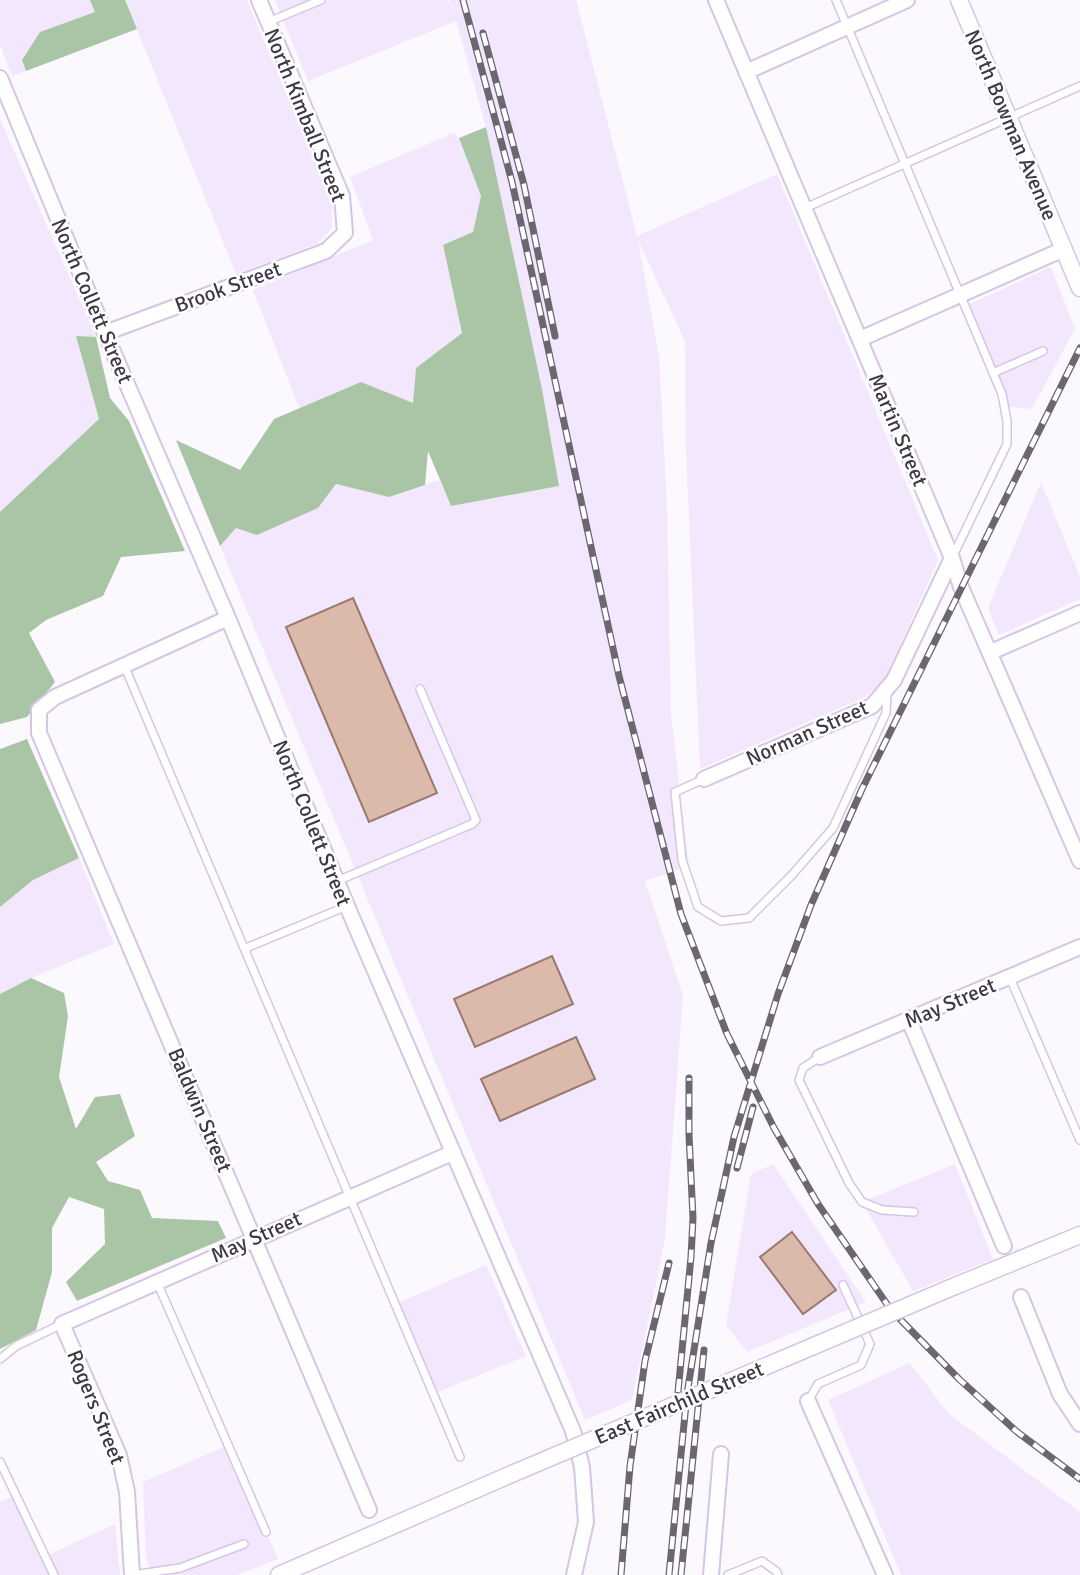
<svg xmlns="http://www.w3.org/2000/svg" width="1080" height="1575" font-family="Signika,sans-serif">
	<rect width="100%" height="100%" fill="#fbf8fe"/>
	<!-- built -->
	<path fill="#f3e7fe" d="M0,0H90L96,12L40,32L22,60L26,71L12,76L0,45Z
		M125,0H247L332,202V228L317,244L236,274Z
		M275,0H448L452,10L450,0H576L637,236L777,174L938,560L884,681L865,697L700,769L686,450L685,341L638,240L659,356L667,506L671,714L689,866L645,881L683,996L665,1239L632,1400L585,1420L220,546L236,528L318,508L336,484L389,497L439,480L452,506L559,486L542,389L486,127L456,21L308,81Z
		M0,119L96,337H76L99,419L0,512Z
		M454,133L459,138L481,196L473,232L443,246L462,333L416,368L413,404L361,382L299,408L253,290L373,240L350,177Z
		M1051,267L1075,329L1032,409L1005,406L965,306Z
		M1041,482L1080,577V599L999,635L988,608Z
		M79,858L114,944L31,978L0,994V907L33,880Z
		M773,1164L866,1302L747,1352L726,1325L751,1174Z
		M955,1164L993,1259L913,1291L862,1202Z
		M486,1265L526,1356L433,1394L395,1304Z
		M910,1363L948,1413L1080,1512V1575H901L828,1400Z
		M229,1445L278,1559L237,1575H152L146,1558L143,1482Z
		M16,1495L46,1556L115,1524L120,1575H0V1502Z"/>
	<!-- forest -->
	<path fill="#aac4a6" d="M90,0H125L137,29L26,71L22,60L40,32L95,12Z
		M486,127L542,389L559,486L451,506L428,451L425,485L389,497L336,484L318,508L257,535L236,528L220,546L176,440L240,470L274,419L361,382L413,403L416,368L462,333L443,245L473,232L481,196L459,138Z
		M76,336L96,337L110,398L129,421L185,551L121,557L103,596L46,620L29,633L55,682L27,717L0,724V512L99,419Z
		M27,739L79,858L33,880L0,907V749Z
		M31,978L64,993L68,1016L59,1077L76,1129L95,1097L120,1094L135,1136L96,1162L108,1181L140,1190L152,1218L218,1221L226,1238L77,1301L66,1282L105,1244L104,1209L69,1197L52,1228V1272L36,1330L0,1349V994Z"/>
	<!-- building -->
	<path fill="#dcbaab" stroke="#997a6c" stroke-width="2" d="M353,598L437,793L369,822L286,627Z
		M552,956L573,1004L475,1047L454,999Z
		M576,1037L595,1079L500,1121L481,1079Z
		M792,1232L836,1290L803,1314L760,1257Z"/>
	<g fill="none" stroke-linecap="round" stroke-linejoin="round">
		<!-- service casing -->
		<g stroke="#d5c6e4" stroke-width="10">
			<path id="service" d="M836,0L1002,394L1007,421V444L952,558
				M268,22L321,0
				M805,208L1080,86
				M993,373L1043,351
				M124,665L460,1457
				M704,779L675,792L682,860L698,907L721,921L749,918L791,876L833,828L886,713L887,692
				M337,881L472,824L476,820L420,689
				M246,948L347,906
				M1010,978L1080,1140
				M820,1057L803,1068L799,1080L849,1183L862,1202L882,1210L914,1212
				M157,1282L266,1532
				M0,1359L16,1346L62,1324
				M808,1401L818,1384L861,1365L870,1344L843,1285
				M0,1462L54,1575
				M133,1575L180,1568L244,1544
				M728,1575L762,1561L776,1571L778,1575"/>
		</g>
		<!-- minor casing -->
		<g stroke="#d5c6e4" stroke-width="18">
			<path id="minor" d="M716,0L952,558L961,587L1080,861
				M746,72L907,0
				M0,78L105,333L228,618L347,906L573,1431L582,1467L586,1522L574,1575
				M105,333L326,251L345,233L342,196L259,0
				M860,339L1064,249
				M228,618L55,697L39,710V733L369,1510
				M991,652L1080,613
				M704,779L872,706L894,680L952,558
				M909,1020L1004,1246
				M820,1057L1080,947
				M1021,1297L1060,1394L1080,1424
				M808,1401L885,1575
				M132,1575L127,1492L119,1455L62,1324L452,1153
				M711,1575L721,1454"/>
		</g>
		<!-- tertiary casing -->
		<g stroke="#d5c6e4" stroke-width="19">
			<path id="tertiary" d="M959,0L1080,288
				M955,1286L1080,1235
				M279,1575L514,1473"/>
		</g>
		<!-- service -->
		<use href="#service" stroke="#fff" stroke-width="7"/>
		<!-- minor -->
		<use href="#minor" stroke="#fff" stroke-width="14"/>
		<!-- tertiary -->
		<use href="#tertiary" stroke="#fff" stroke-width="16"/>
		<!-- rail casing -->
		<g stroke="#6b6670" stroke-width="7">
			<path id="rail" d="M463,0L512,182L619,676L681,914L727,1034L774,1128L818,1204L891,1310L959,1379L1016,1431L1080,1479
				M483,33L524,185L555,336
				M737,1168L753,1107
				M678,1392L691,1257L693,1218L689,1135V1078
				M621,1575L630,1466L645,1361L669,1263
				M669,1575L687,1394L711,1243L734,1137L778,994L811,905L862,789L1080,348
				M681,1575L704,1350"/>
		</g>
		<!-- rail -->
		<use href="#rail" stroke="#fff" stroke-width="4.5" stroke-dasharray="13" stroke-linecap="butt"/>
		<!-- tertiary-bridge casing -->
		<g stroke="#d5c6e4" stroke-width="19" stroke-linecap="butt">
			<path id="tertiary-bridge" d="M514,1473L955,1286"/>
		</g>
		<!-- tertiary-bridge -->
		<use href="#tertiary-bridge" stroke="#fff" stroke-width="16"/>
	</g>
	<g text-anchor="middle" stroke-width="5" stroke-linejoin="round" paint-order="stroke">
		<!-- street labels -->
		<g font-size="21" fill="#3f3945" stroke="#fff">
			<text transform="translate(305 115) rotate(68)" y="7">North Kimball Street</text>
			<text transform="translate(1011 125) rotate(67)" y="7">North Bowman Avenue</text>
			<text transform="translate(228 287) rotate(-20)" y="7">Brook Street</text>
			<text transform="translate(92 301) rotate(67)" y="7">North Collett Street</text>
			<text transform="translate(898 430) rotate(67)" y="7">Martin Street</text>
			<text transform="translate(807 733) rotate(-24)" y="7">Norman Street</text>
			<text transform="translate(312 823) rotate(68)" y="7">North Collett Street</text>
			<text transform="translate(950 1003) rotate(-23)" y="7">May Street</text>
			<text transform="translate(200 1110) rotate(67)" y="7">Baldwin Street</text>
			<text transform="translate(256 1237) rotate(-24)" y="7">May Street</text>
			<text transform="translate(679 1403) rotate(-23)" y="7">East Fairchild Street</text>
			<text transform="translate(96 1407) rotate(68)" y="7">Rogers Street</text>
		</g>
	</g>
</svg>
